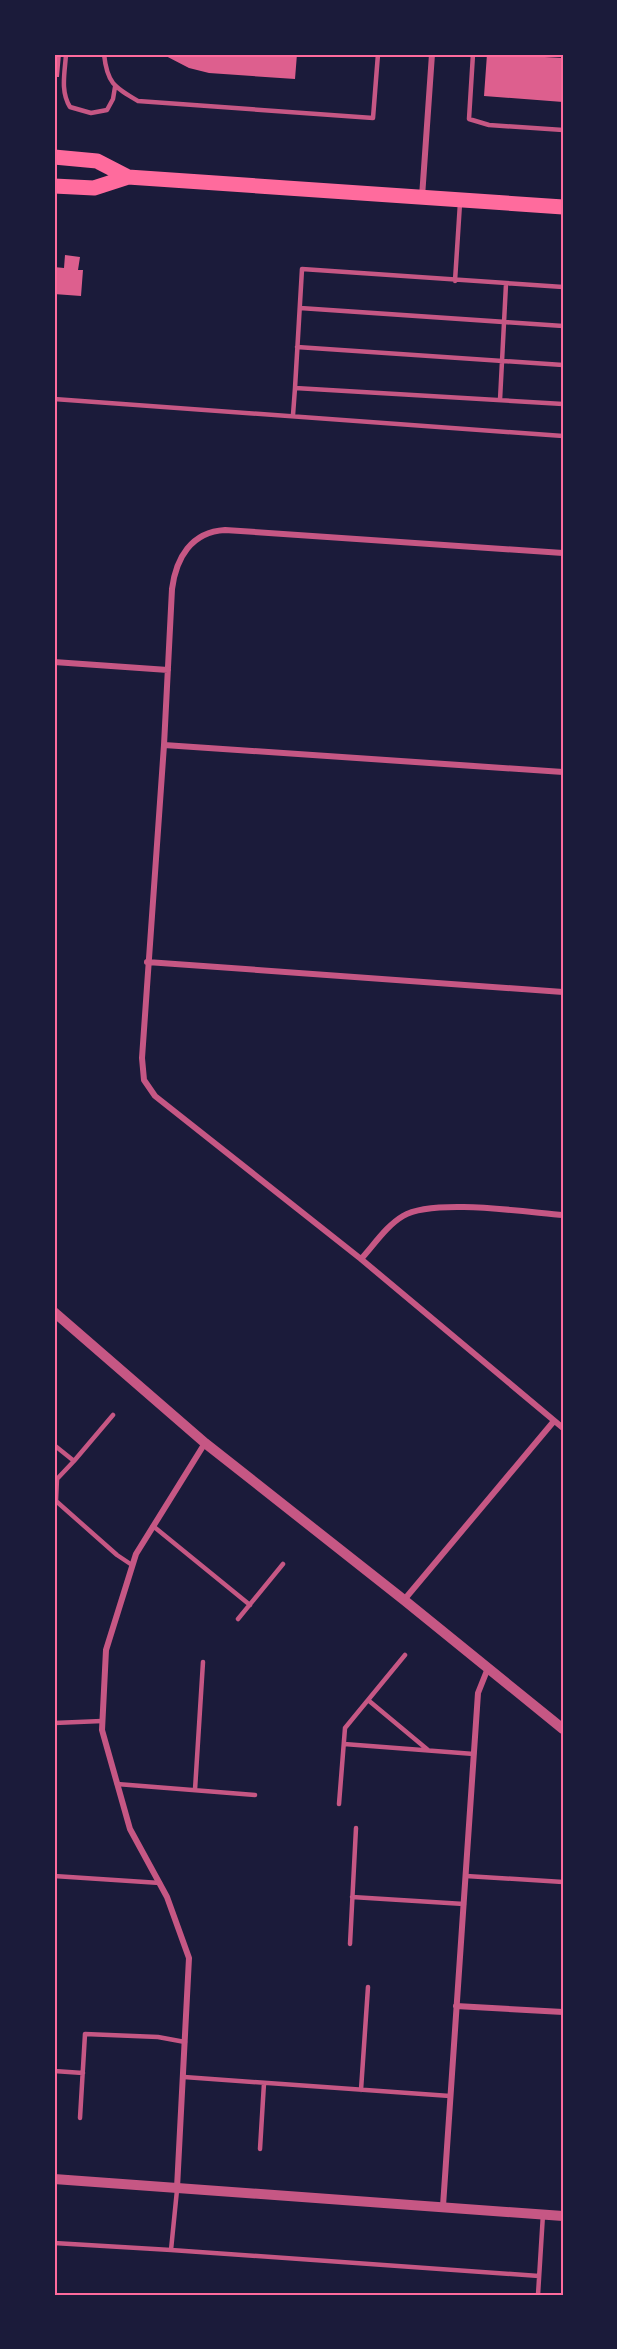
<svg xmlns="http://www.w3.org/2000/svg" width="617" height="2349" font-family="'Noto Sans',sans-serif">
	<rect width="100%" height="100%" fill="#1b1b3a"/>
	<!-- building -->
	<path fill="#dd5f8e" d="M54,54H61L59,77H54Z
		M162,54H297L295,79L209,73L189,68Z
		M487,54L563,58V102L484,96Z
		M65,255L80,257L78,270H83L81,296L54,294V267L64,268Z"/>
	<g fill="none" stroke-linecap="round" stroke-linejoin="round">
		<!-- service -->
		<path stroke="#c65784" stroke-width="4.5" d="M66,54C65,72 60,91 70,107L91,113L107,110L113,99L115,87
			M104,54C107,83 114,87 138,101L373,118L378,54
			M473,54L469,119L489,125L563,130
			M455,281L460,203
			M563,287L302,269L295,388L563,404
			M300,308L563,326
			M297,347L563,365
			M54,399L563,436
			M500,400L506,284
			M293,415L295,388
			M54,1445L74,1461L57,1479L56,1501L117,1555L132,1565
			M74,1461L113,1415
			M153,1526L250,1605
			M238,1619L283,1564
			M368,1700L428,1750
			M54,1723L102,1721
			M344,1744L474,1754
			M117,1784L255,1795
			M195,1790L203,1662
			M339,1804L345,1728L405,1655
			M54,1876L160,1883
			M466,1876L563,1882
			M352,1897L464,1904
			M350,1944L356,1828
			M54,2071L83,2073
			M184,2077L450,2096
			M361,2090L368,1987
			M80,2118L85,2034L158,2037L185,2042
			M260,2149L264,2083
			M177,2190L171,2250L539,2276
			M54,2243L171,2250
			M538,2295L543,2214"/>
		<!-- minor -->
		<path stroke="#c65784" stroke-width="6" d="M422,197L432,54
			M563,553L225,530C191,532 176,558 172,589L164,745L142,1058L144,1080L155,1096L361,1259L563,1428
			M54,662L168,670
			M164,745L563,772
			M147,962L563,992
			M361,1259C374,1245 386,1226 403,1216C433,1198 525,1212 563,1215
			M404,1600L554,1421
			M456,2006L563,2012
			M177,2188L189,1958L167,1897L130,1829L102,1730L106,1650L136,1554L205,1443
			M443,2206L478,1693L488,1668"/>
		<!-- tertiary -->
		<path stroke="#c65784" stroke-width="10" d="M54,1312L205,1443L404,1600L563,1729
			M54,2179L563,2216"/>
		<!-- primary -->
		<path stroke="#ff6b9d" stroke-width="15" d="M54,157L97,161L128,177
			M54,186L94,188L128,177L563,207"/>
	</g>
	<!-- border -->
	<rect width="617" height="2349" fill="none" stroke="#1b1b3a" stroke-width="111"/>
	<rect x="56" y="56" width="506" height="2238" fill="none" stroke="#ff6b9d" stroke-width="2"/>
</svg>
